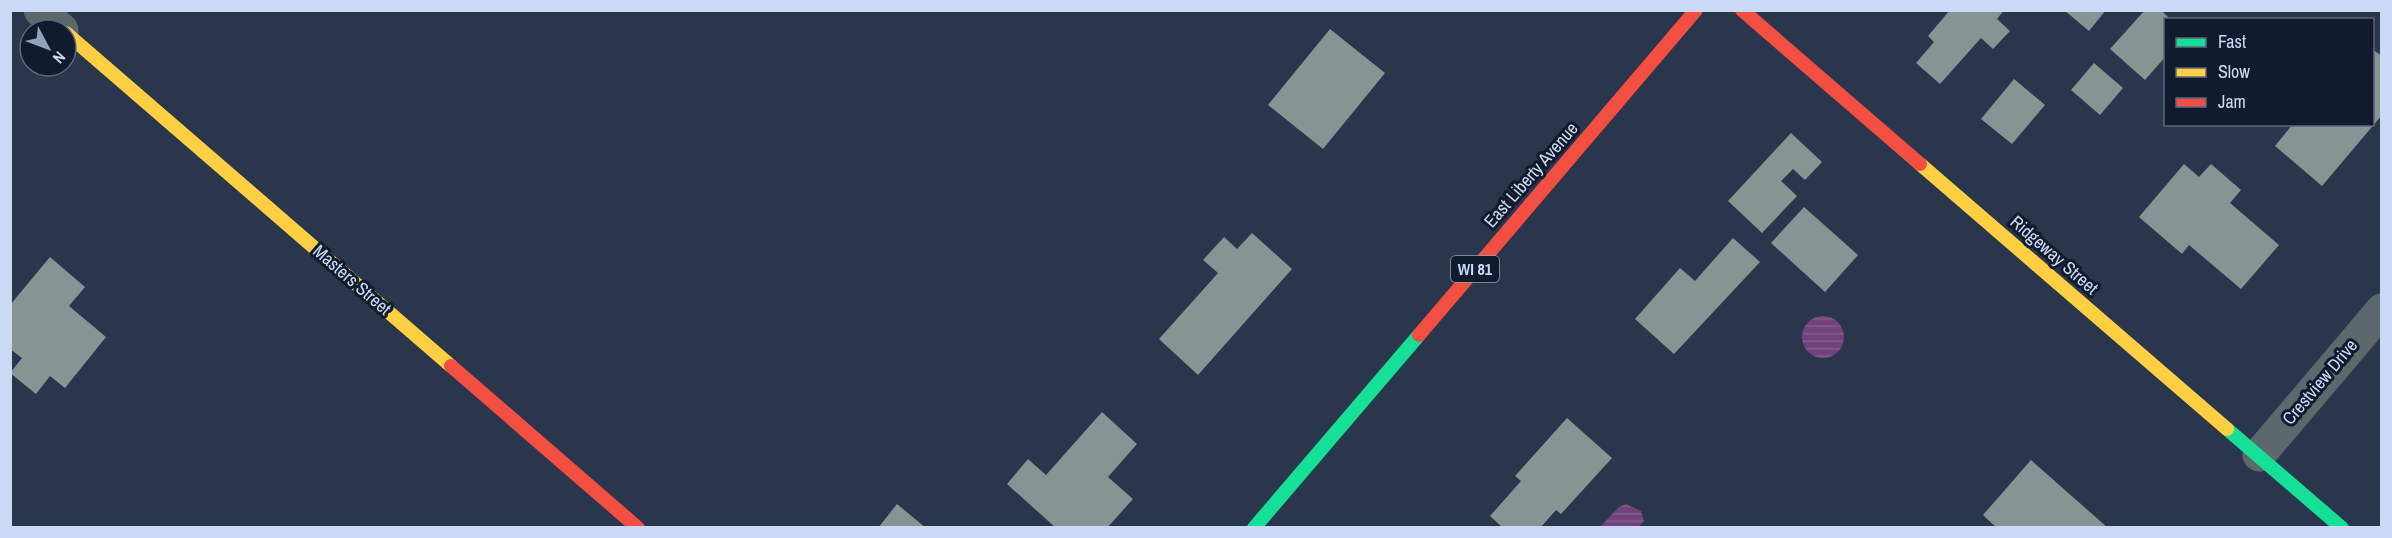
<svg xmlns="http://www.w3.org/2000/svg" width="2392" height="538" font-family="'Archivo Narrow',sans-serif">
	<defs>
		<pattern id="water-rules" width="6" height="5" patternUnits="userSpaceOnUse" patternTransform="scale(1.5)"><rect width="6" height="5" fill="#71427e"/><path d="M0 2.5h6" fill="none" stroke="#845d91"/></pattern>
	</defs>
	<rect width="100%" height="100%" fill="#2a364c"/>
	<!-- water -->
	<path fill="url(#water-rules)" d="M1802 337a21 21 0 1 1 42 0a21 21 0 1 1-42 0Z
		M1626,504L1641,511L1644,521L1638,527H1600L1619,507Z"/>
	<!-- building -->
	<path fill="#869494" d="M1950,10H2004L1997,19L2010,31L1993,49L1981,38L1940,84L1916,63L1934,42L1928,36Z
		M2064,10H2106L2089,31Z
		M2145,10H2161L2171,20H2166V56L2145,80L2110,49Z
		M1330,29L1385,73L1323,149L1268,105Z
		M2372,49L2382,56V115L2322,186L2275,146L2293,124H2372Z
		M2094,63L2123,88L2100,115L2071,90Z
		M2014,79L2045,105L2012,144L1981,119Z
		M1791,133L1822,162L1805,180L1793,169L1781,181L1797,196L1762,233L1728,201Z
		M2184,164L2199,177L2211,164L2241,190L2230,203L2279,245L2241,289L2189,245L2182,254L2139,217Z
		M1804,207L1858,255L1825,292L1771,243Z
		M1252,233L1292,269L1198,375L1159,339L1218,273L1203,260L1224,237L1237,249Z
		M1733,238L1760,262L1674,354L1635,319L1680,268L1695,281Z
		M50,257L85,287L69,306L106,337L65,388L50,376L36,394L10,373L22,358L10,349V305Z
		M1102,412L1137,444L1108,477L1133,499L1107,528H1056L1007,484L1028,459L1046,475Z
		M1567,418L1612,458L1561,514L1556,510L1540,528H1503L1490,516L1521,481L1515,476Z
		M2031,460L2108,528H1997L1983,515Z
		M897,504L926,528H878Z"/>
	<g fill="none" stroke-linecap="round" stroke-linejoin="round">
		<!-- street -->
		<path stroke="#5d686d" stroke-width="33" d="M40,10L62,30
			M2259,455L2382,310"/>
		<!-- fast -->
		<path stroke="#16e098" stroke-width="14" d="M2227,429L2342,528
			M1254,528L1419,335"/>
		<!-- slow -->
		<path stroke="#ffcf43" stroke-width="14" d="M66,33L451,366
			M1920,164L2227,429"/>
		<!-- jam -->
		<path stroke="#f24e42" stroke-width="14" d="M1742,10L1920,164
			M1419,335L1696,10
			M451,366L638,528"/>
	</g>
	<g text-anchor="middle" stroke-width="6" stroke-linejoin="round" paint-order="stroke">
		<!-- shield labels -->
		<rect fill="#101b2d" stroke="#93a1b8" stroke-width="1.5" x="1451" y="256" width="48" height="26" rx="4.5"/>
		<g font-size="16" font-weight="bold" fill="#cbdaf4">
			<text x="1475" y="275">WI 81</text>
		</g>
		<!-- street labels -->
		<g font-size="18" fill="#cbdaf4" stroke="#101b2d">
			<text transform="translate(1531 175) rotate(-49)" y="6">East Liberty Avenue</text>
			<text transform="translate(2054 255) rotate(41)" y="6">Ridgeway Street</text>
			<text transform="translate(352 280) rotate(41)" y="6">Masters Street</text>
			<text transform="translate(2320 382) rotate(-50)" y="6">Crestview Drive</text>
		</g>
	</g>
	<!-- border -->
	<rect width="2392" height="538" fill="none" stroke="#cbdaf4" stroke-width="24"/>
	<!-- legend -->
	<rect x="2164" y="18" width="210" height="108" fill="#101b2d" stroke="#5b677d" stroke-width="1.5"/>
	<rect x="2176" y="38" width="30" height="9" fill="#16e098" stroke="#5b677d" stroke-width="1.5"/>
	<text x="2218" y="48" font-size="18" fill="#cbdaf4">Fast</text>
	<rect x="2176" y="68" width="30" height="9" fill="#ffcf43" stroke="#5b677d" stroke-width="1.5"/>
	<text x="2218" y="78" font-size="18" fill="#cbdaf4">Slow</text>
	<rect x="2176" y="98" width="30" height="9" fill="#f24e42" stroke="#5b677d" stroke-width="1.5"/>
	<text x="2218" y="108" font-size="18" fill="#cbdaf4">Jam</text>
	<!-- north arrow -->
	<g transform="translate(48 48) rotate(131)"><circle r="28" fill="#101b2d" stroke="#5b677d" stroke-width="1.5"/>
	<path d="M0-4.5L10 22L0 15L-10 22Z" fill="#93a1b9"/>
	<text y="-9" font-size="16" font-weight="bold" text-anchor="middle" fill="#cbdaf4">N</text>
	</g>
</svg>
